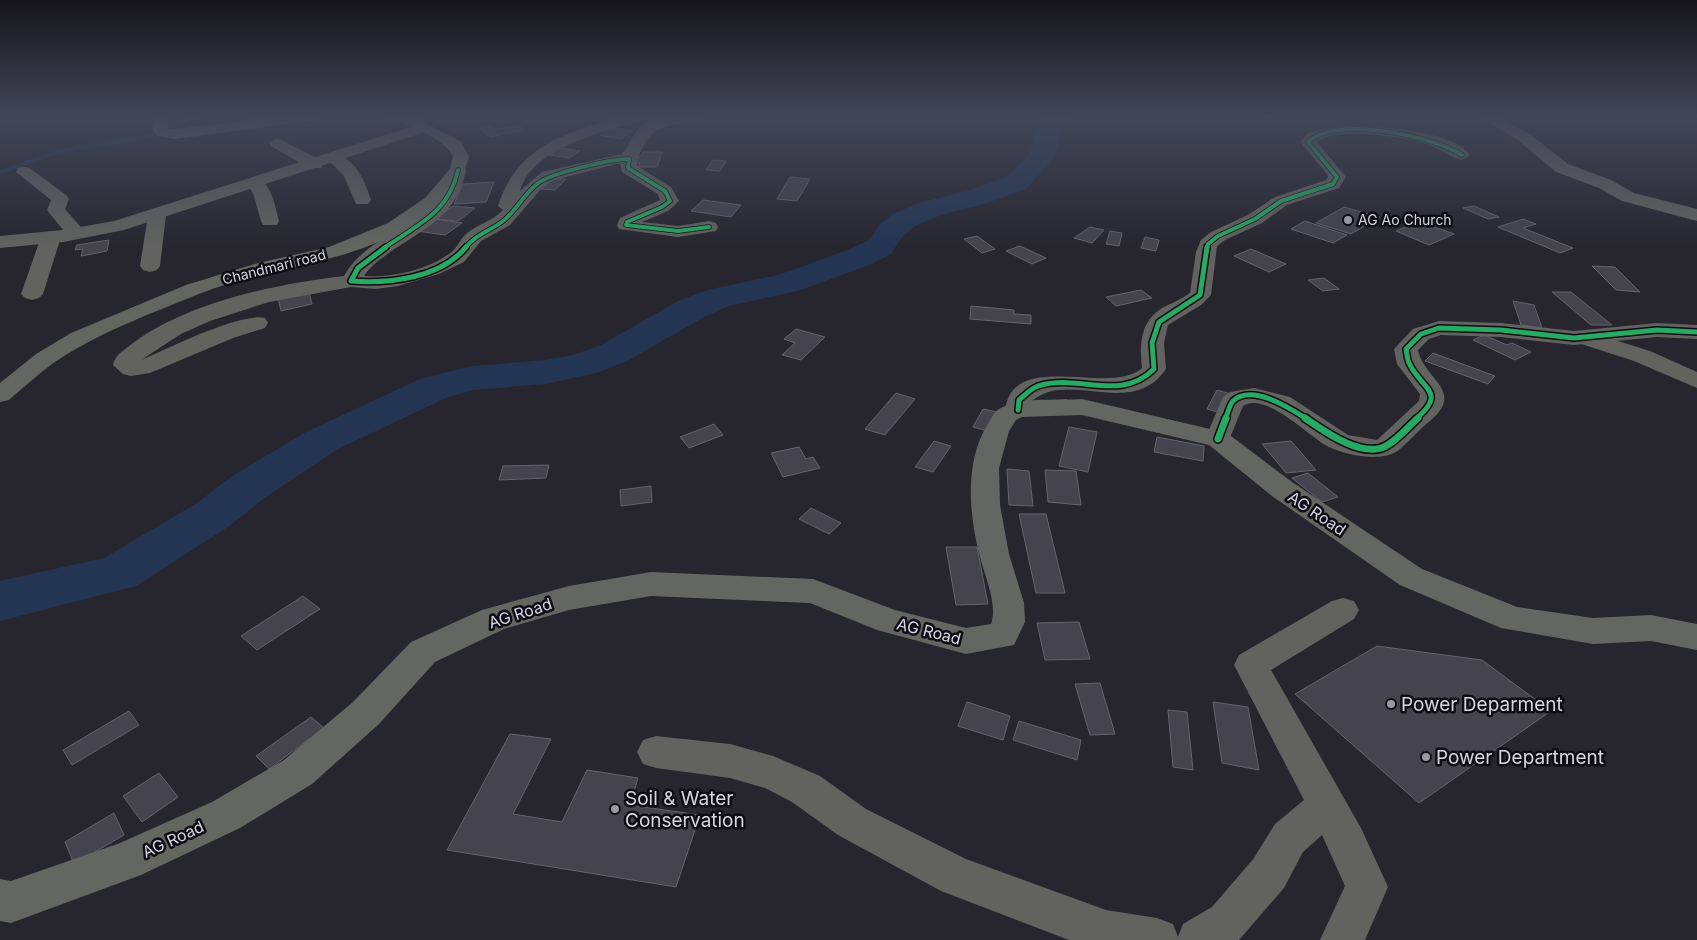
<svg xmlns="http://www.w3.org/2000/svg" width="1697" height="940" font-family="Inter,sans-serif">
	<rect width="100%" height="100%" fill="#27262f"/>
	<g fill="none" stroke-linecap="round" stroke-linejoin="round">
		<!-- stream -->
		<path stroke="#233553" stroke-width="4.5" d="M0,172C22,166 44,155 66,150C108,140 157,143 193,117"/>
		<!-- river -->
		<path fill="#233553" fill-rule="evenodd" d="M1044,117H1068L1059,137V146L1049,164L1026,189L987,203L941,215L915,226L902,237L891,254L872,264L798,291L729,306L704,317L627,361L596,373L545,384L473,390L448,397L336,450L264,498L231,525L136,586L0,621V581L104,558L197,503L232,476L306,432L420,379L472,366L545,360L573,355L601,345L678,301L707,290L778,275L848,250L869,240L880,224L893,214L919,203L967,191L1006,177L1025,159L1033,146V137Z"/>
	</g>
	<!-- building -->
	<path fill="#44434e" stroke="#65636c" d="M491,126L495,129L520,126L524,130L490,137L480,128Z
		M613,128L633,131L621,139L600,135Z
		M561,148L580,151L569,158L549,155Z
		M643,152H662L657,167H638L640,163L633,164L635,157H640Z
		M713,160L726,161L720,171L706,170Z
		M790,177L810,179L797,201L777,199Z
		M553,178L566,179L555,190L541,189Z
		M494,182L486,202L454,204L463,184Z
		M703,200L741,205L731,217L691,211Z
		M453,206L475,208L458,221L435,219Z
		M1474,206L1499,217L1488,219L1463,208Z
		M1344,207L1380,217L1351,234L1316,223Z
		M435,219L462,223L445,235L417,231Z
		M1523,219L1536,224L1523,228L1573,248L1560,253L1498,227Z
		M1305,221L1347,235L1333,243L1291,229Z
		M1415,223L1429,229L1435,227L1454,234L1429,245L1396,231Z
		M1090,227L1104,230L1092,243L1074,238Z
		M1110,231L1122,233L1119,246L1106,244Z
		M977,236L995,249L982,253L964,239Z
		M1145,237L1159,240L1156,251L1141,248Z
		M109,240L107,251L81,256L83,249L75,250L77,245Z
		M1020,246L1046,258L1032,264L1006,251Z
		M1251,249L1286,264L1269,272L1234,256Z
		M1592,266L1615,267L1640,292L1616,290Z
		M1324,278L1339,289L1323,291L1308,280Z
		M1141,290L1152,298L1116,306L1106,297Z
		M309,292L312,304L281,311L278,298Z
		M1552,292H1571L1612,325H1591Z
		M1513,301L1534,305L1542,328L1521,325Z
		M971,306L1014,310V314L1031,315V324L970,319Z
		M796,329L825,337L801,360L782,355L795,343L784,339Z
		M1484,335L1507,345L1512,343L1531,352L1515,360L1473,340Z
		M1433,353L1495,376L1488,384L1425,361Z
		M1217,390L1234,395L1225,414L1207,409Z
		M896,393L915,399L885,435L865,429Z
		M983,409L1001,413L991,432L973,427Z
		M714,424L723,435L689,448L680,437Z
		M1069,427L1097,432L1088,472L1059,466Z
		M1157,437L1204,446L1203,461L1154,452Z
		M934,441L951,446L933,472L915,467Z
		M1291,441L1316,470L1286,473L1262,444Z
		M799,447L806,459L813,457L820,468L783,477L771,453Z
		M549,465L546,478L499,480L503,466Z
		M1007,469L1029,471L1033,506L1009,505Z
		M1045,470L1076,471L1081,505L1048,502Z
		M1308,473L1338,497L1322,502L1292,478Z
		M651,486L652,502L621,506L620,490Z
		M811,508L841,523L829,534L799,519Z
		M1019,514H1046L1065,593H1036Z
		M946,547H977L988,604L956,605Z
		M303,596L320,609L257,650L241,636Z
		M1079,622L1090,659L1045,660L1037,623Z
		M1377,646L1482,660L1551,711L1419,803L1295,694Z
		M1100,683L1115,734L1090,735L1075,684Z
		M967,702L1010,716L1003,740L958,726Z
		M1213,702L1248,707L1259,770L1222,763Z
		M1168,710L1187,712L1193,770L1173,767Z
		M129,711L139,725L72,765L63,750Z
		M311,717L324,728L269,769L256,756Z
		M1019,721L1081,740L1077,760L1013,740Z
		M510,734L551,739L513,814L562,822L587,770L638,778L630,805L700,815L676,887L447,850Z
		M159,773L178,797L142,822L123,796Z
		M114,813L124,835L74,864L65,842Z"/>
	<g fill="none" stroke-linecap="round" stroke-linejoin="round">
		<!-- minor -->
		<path fill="#62625f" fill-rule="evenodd" d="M623,117H645L643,120C605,131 532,147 520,191L542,172L622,154C628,147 631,138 637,130C652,112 680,117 701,117L699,120C678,126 655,122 644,145C640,153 637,157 637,166L671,187L679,201L668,211L642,222L678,226L709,221L716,223L718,227L716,231L678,237L619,229L617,225L620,218L660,200L658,194L622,172L620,164H617L554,180L541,189L510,225L481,241L464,262L439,274L398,286L376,289L351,287L269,302L210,321L181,334L141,360C167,349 240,312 265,318L268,323L265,328L233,338L150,373L131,376L123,374L113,365C115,354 125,350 133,343C189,302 276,284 344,276C364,240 409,230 436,201C446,190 445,177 452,166H464L466,170C458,215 424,229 390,252C381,259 370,266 364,276C391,278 427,270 449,254C457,249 460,239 467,233C478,224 493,221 503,210L498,206C517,145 567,132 623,117Z
			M1480,117H1497L1531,135L1568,164L1611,180L1634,193L1697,209V221L1622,201L1599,188L1556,172L1519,141Z
			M1343,126C1372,126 1452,129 1470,155L1462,160C1450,157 1439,148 1427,144C1406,137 1333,126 1317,142L1346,177L1339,188L1287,205L1262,223L1225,240L1217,246L1211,295L1201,305L1168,325L1164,343L1166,369C1131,420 1068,368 1031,402V410L1027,415L1018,418L1009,415L1005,410C1013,348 1111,397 1142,368C1139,343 1141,318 1166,306C1174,302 1182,299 1190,293L1196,252L1201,240L1211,232L1248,215L1275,197L1326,180L1328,177L1327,174L1300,142L1309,132Z
			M277,138L321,160L323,164L321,168H309L271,146L269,143Z
			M334,153C355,158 365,181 371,200L368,204H356L344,176L326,158Z
			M24,167L30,168L66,195L69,199L65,209L86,233L83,237H69L50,214L47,210L51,200L16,172L18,168Z
			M255,178C272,182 275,206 279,221L277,225H263L261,221L253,193L246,183L249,179Z
			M157,209L164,211L166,215L160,266L157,270L150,272L143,270L140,266L148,215L150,211Z
			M51,231L58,233L61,237L43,294L39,298L32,300L25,298L21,294L41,237L44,233Z
			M1586,331L1650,351L1697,372V388L1634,361L1578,343L1575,338L1578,333Z
			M1343,598L1354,601L1359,610L1354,619L1271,670L1361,828L1388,887L1365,940H1320L1345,886L1322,835L1303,852L1284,888L1239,940H1069L941,891L838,835L792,802L765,788L730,778L656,768L643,764L637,752L643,740L656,736L730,744L773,756L820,776L866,809L966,859L1106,910L1157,918L1173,924L1178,937L1183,924L1212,907L1254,858L1275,824L1304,800L1234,665L1239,655L1332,601Z"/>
		<!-- tertiary -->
		<path fill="#62625f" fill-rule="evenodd" d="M423,123L428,125L431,128L428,131L124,230L63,242L0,248V236L63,230L114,221Z
			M1439,321L1501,323L1574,331L1657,323L1697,325V339L1657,337L1574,345L1501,337L1441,335L1429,339L1418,350C1422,370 1441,380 1444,395C1447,408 1432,419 1424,426C1415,434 1406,445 1396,452C1379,462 1346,455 1329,447C1309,437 1266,391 1243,406L1227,445L1218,447L1209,445L1205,439L1223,397L1230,392L1254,388L1290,397L1348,435L1377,440L1419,401L1420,394L1397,364L1394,349L1413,329Z"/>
		<!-- secondary -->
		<path fill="#646661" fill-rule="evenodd" d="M152,117H167L169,129H175L278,117H317L310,121L175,139L158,136L153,131Z
			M389,117H414L460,141L469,156C466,171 459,179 449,191C388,265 281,261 199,294C152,313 93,335 52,364C37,375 23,388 9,400L0,402V383L36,354L71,333L186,285L258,263L329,247L388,223L425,198L450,169L453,156C443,138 411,125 391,120Z
			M1082,399L1227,433L1292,482L1422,569L1517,607L1593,618L1651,615L1697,624V650L1651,641L1593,644L1501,628L1400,585L1272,496L1209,445L1082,415L1022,417L1016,420L1009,431L999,468L1000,505L1009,554L1024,603L1025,622L1014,645L966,654L877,630L810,603L651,596L569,610L504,629L435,662L379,724L312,784L240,828L141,875L11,923L0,921V879L11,881L120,843L212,802L284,760L353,702L411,642L482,610L569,586L651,572L813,579L895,610L966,628L991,624C998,605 985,577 980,557C969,516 964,461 988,424C991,419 994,412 999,409C1022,396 1057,401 1082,399Z"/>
		<!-- cycleway-far2 casing -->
		<g stroke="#0e0c14" stroke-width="5.5">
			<path id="cycleway-far2" d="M384,248C417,225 449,213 458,170
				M465,248C476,234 490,231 503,221C516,211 524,194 537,184C550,173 611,159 629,159L628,168L665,191L670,201L662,207L627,222L626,225L678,231L709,227
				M1207,248L1208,244L1218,236L1255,219L1281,201L1333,184L1337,177L1308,142C1336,115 1432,136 1462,155"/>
		</g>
		<!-- cycleway-far1 casing -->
		<g stroke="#0e0c14" stroke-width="8">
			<path id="cycleway-far1" d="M386,247L358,268L351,281C389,284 441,278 466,247
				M1018,410L1019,400C1025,395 1030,389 1038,386C1078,373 1120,403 1154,369L1152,343L1159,322L1200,295L1207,247
				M1225,419C1228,414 1229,405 1233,401C1252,383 1291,409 1307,419
				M1416,419C1447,392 1423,390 1410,365C1407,360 1407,354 1406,349L1421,334L1439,328L1501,330L1574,338L1657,330L1697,332"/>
		</g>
		<!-- cycleway casing -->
		<g stroke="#0e0c14" stroke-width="10">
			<path id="cycleway" d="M1305,418C1324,431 1362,459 1386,446C1397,440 1408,427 1418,418
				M1218,439L1226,418"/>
		</g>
		<!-- cycleway-far2 -->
		<use href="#cycleway-far2" stroke="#26ab63" stroke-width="4"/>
		<!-- cycleway-far1 -->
		<use href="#cycleway-far1" stroke="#26ab63" stroke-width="5"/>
		<!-- cycleway -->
		<use href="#cycleway" stroke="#26ab63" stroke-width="7"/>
	</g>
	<!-- sky -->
	<linearGradient id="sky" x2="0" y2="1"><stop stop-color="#15151a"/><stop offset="0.47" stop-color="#414758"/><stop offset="1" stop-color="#414758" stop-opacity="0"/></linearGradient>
	<rect width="1697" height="248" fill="url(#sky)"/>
	<!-- markers -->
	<g fill="#9998a3" stroke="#0e0c14" stroke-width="2">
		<circle cx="1348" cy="220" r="5"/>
		<circle cx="1391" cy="704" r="5"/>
		<circle cx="1426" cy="757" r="5"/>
		<circle cx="615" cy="809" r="5"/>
	</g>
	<g text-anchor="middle" stroke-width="5" stroke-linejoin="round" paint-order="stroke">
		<!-- far-poi labels -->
		<g font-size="14" fill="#d6d5e1" stroke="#0e0c14" text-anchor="start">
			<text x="1358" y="225">AG Ao Church</text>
		</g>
		<!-- far-street labels -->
		<g font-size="14" fill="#d6d5e1" stroke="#0e0c14">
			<text transform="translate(274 267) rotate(-14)" y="5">Chandmari road</text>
		</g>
		<!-- street labels -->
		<g font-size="16" fill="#d6d5e1" stroke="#0e0c14">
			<text transform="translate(1317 513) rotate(34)" y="6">AG Road</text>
			<text transform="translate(520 613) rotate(-18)" y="6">AG Road</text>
			<text transform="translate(929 631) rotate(14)" y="6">AG Road</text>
			<text transform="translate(173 839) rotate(-25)" y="6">AG Road</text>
		</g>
		<!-- near-poi labels -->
		<g font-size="19" fill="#d6d5e1" stroke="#0e0c14" text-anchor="start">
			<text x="1401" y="711">Power Deparment</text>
			<text x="1436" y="764">Power Department</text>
			<text x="625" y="805">Soil &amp; Water<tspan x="625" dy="22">Conservation</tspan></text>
		</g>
	</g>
</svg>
